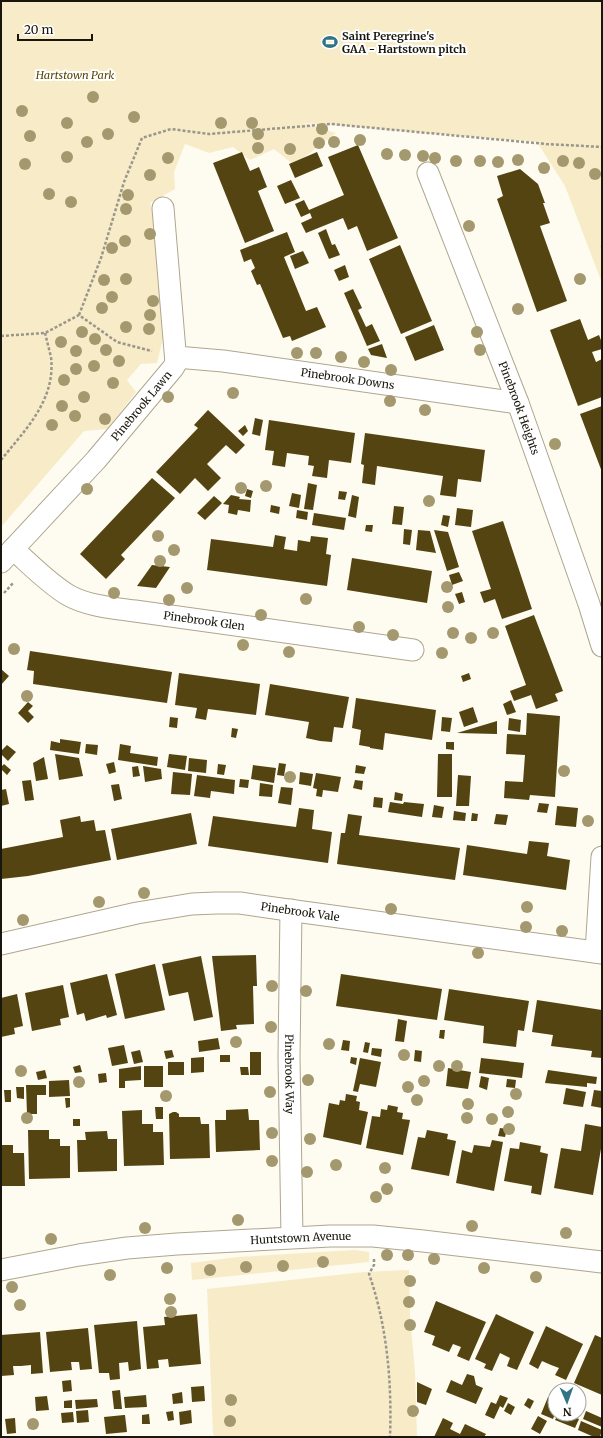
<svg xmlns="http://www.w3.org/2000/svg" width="603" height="1438" font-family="Merriweather,serif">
	<rect width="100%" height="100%" fill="#fefbf0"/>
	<!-- green -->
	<path fill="#f8ebc7" d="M1,1H602V283L565,186L537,142L335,125L303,123L336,133L294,165L274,149L250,160L233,147L209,153L185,144L174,172L175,189L150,203L160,231L157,260L158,285L167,309L164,335L157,363L141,364L127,380L136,392L107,429L84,431L1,527Z
		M355,1250L369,1252V1262L192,1280L191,1263L238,1257Z
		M409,1270L410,1315L415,1372L417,1437H215L213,1434L207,1289L364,1272Z"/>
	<!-- building -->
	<path fill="#544411" d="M358,145L398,238L367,251L357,226L348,230L343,218L306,233L301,223L312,218L310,213L301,217L295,204L304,200L309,210L344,195L328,157Z
		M242,152L250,171L259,167L267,187L258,191L274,231L245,243L213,163Z
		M317,152L323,166L295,178L289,164Z
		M520,169L538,184L545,203H543L550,223L540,226L567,301L537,312L497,199L503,196L497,176Z
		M291,180L300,198L285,204L277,186Z
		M326,229L332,245L335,244L340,255L329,259L318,233Z
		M287,232L295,252L284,257L306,311L317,307L326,327L292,341L290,336L283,338L260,284L257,285L251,271L255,268L251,259L244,262L240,250Z
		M400,245L432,321L401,334L369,259Z
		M303,251L309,263L295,269L290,256Z
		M345,265L349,277L339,281L334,270Z
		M353,289L362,308L358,310L366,327L372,324L380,341L367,346L344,293Z
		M580,319L588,340L599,335L602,343V349L592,352L596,362L602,359V374L601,375L602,397L578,406L550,330Z
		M434,325L444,350L415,361L405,337Z
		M382,344L387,358L371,355L368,349Z
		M602,406V472L580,414Z
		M208,410L245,445L236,454L226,445L207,464L221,478L208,491L195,478L180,494L156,472L198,428L194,425Z
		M255,418L263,420L260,436L252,434Z
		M269,420L355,433L351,463L329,460L327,478L312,476L314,466L308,465L309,456L287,453L285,467L272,465L274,451L265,450Z
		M245,425L248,431L243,436L238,431Z
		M365,433L485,450L481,482L458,479L456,497L440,495L443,476L377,466L375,485L362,483L364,465L361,464Z
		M152,478L175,498L121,555L125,559L106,579L80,554Z
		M308,483L317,485L313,510L304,509Z
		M247,489L253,491L251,498L245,496Z
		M339,491L347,492L345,500L338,499Z
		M292,493L301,495L299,508L289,506Z
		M231,495L240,497L239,499L251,500L250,512L238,510L237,515L228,513L229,505L223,504Z
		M352,495L359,497L356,518L348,516Z
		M214,496L222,503L205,520L197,513Z
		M271,505L280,507L279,514L270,512Z
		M394,506L404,507L402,525L392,524Z
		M457,508L473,510L471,527L455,525Z
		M297,510L308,512L307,520L296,518Z
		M314,513L346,518L344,530L312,525Z
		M443,515L450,516L448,527L441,525Z
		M503,521L532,609L502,619L495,599L484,603L480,592L491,589L472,531Z
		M366,525H373L372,532L365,531Z
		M404,529L412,530L410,545L403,544Z
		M418,530L430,531L436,553L416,550Z
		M434,530L448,532L459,567L447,571Z
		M275,535L286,537L284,549L297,551L298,540L310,542L311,536L328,538L326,554L331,555L327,586L207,570L211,539L273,547Z
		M352,558L432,571L427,603L347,590Z
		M152,565L170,567L156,588L137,586Z
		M459,572L463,581L452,585L449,575Z
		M462,592L465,602L459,604L455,594Z
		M534,615L563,691L555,694L558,701L536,709L531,695L514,701L510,691L526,685L505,626Z
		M30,651L172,672L167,703L33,684L34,671L27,670Z
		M1,669L9,676L1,685Z
		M179,673L260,684L256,715L208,709L206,720L195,718L197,708L175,705Z
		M469,673L471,679L463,682L461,676Z
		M270,684L349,697L343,728L334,727L332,742L320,741L306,738L309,722L265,715Z
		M356,698L436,710L432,740L385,733L383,750L370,748V747L359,745L361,730L352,728Z
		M511,700L516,712L507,715L503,704Z
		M28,702L33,706L28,711L34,717L28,723L18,713Z
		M473,707L478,722L464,727L459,712Z
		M527,713L560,716L555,797L530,795L529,800L504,798L505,781L523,782L525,755L506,754L507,734L526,735Z
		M170,717L178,718L177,728L169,727Z
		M442,717L452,718L450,732L441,731Z
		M509,718L521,720L520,732L508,730Z
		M497,721V734L457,733Z
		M232,728L238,729L236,738L231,737Z
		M60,739L81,742L79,754L50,750L51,741L60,743Z
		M446,742H454V750L446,749Z
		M86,744L98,745L97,755L85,753Z
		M120,744L131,746L130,753L158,757L157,766L118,760Z
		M7,745L16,752L8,761L1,754V751Z
		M55,754L79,758L83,776L59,780Z
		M169,754L187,756L185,770L167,767Z
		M438,754H452V797H437Z
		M44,757L48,779L36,781L33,763Z
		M189,758L207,760L206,773L188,771Z
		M114,762L116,772L109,774L106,764Z
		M279,763L286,764L284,776L277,775Z
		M4,764L11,770L7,775L1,769V767Z
		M218,764L226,765L224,775L217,774Z
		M253,765L276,768L274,783L251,779Z
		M356,765L366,767L364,774L355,773Z
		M138,766L140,776L133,777L132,767Z
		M143,766L161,769L162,779L145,782Z
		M173,772L192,774L190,795L171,794Z
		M300,772L313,774L311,786L299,784Z
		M316,773L341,777L338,792L323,790L322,797L316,796L317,789L313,788Z
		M197,775L235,780L234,794L211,791L210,798L194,796Z
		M458,775L471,776L469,806H456Z
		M240,779L249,780L248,788L239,787Z
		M31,780L34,800L25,801L22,781Z
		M355,780L363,781L362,790L353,788Z
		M260,783L273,785L272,797L259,796Z
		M119,784L122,799L114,801L111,785Z
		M281,787L293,788L291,805L278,803Z
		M6,789L9,804L1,806V790Z
		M395,792L403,794L402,801L394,800Z
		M374,797L383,798L382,808L373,807Z
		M390,802L403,804L404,802L424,804L422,817L388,812Z
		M539,803L549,804L547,813L537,812Z
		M434,805L444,807L442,818L432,817Z
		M557,806L578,808L576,827L555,825Z
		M299,808L314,810L312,829L332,832L328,863L208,846L213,816L296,827Z
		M454,811L466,813L465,821L453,820Z
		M191,813L197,844L117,860L111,829Z
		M472,813L478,814L477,821H471Z
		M348,814L362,816L359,835L460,848L455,880L337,864L341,833H345Z
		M496,814L508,815L506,825L494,824Z
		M80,816L81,822L94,820L96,831L105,830L111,860L28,876L1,879V849L63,837L60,820Z
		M529,841L549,843L547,856L570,860L566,890L463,875L467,845L527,854Z
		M256,955L257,986H253L254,1024L236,1025L237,1029L221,1031L212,956Z
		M201,956L213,1017L194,1021L188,992L169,996L162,964Z
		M155,964L165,1010L125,1019L115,974Z
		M107,974L117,1015L107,1018L106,1015L86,1021L84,1013L77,1015L70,983Z
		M341,974L442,989L437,1020L336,1006Z
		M63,985L69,1017L60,1019L61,1025L32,1031L25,993Z
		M449,989L529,1001L524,1031L518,1030L516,1047L483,1043L484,1026L444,1020Z
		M17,994L23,1026L14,1028L15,1034L1,1037V998Z
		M537,1000L602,1010V1058L591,1057L592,1051L551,1046L553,1035L532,1032Z
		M398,1019L407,1021L404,1042L395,1041Z
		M440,1030H445L444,1039L439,1038Z
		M218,1038L220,1049L199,1052L198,1041Z
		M343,1040L350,1041L349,1051L341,1050Z
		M365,1042L370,1043L368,1053L363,1052Z
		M124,1045L128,1063L112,1066L108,1048Z
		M372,1048L382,1049L381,1057L371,1055Z
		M140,1050L143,1062L134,1064L131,1052Z
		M172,1050L174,1057L166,1059L164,1051Z
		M415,1050L422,1051L421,1062L414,1061Z
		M250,1052H261V1075H250Z
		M220,1055H230V1062H220Z
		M204,1057V1072L191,1073V1058Z
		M351,1057L357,1058L356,1065L350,1063Z
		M360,1058L381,1062L376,1087L360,1084L358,1092L353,1091Z
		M481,1058L524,1063L522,1078L479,1073Z
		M168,1062H184V1075H168Z
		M80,1065L82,1072L75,1073L73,1067Z
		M141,1066V1080L125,1081V1088H119V1069Z
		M144,1066H163V1087H144Z
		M240,1067H248L249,1075H241Z
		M448,1068L471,1072L468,1089L446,1086Z
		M45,1070L47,1078L38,1080L36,1072Z
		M548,1070L597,1077L596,1084L587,1083V1087L545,1083Z
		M106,1073L107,1082L99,1083L98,1074Z
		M481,1076L489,1078L487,1090L479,1087Z
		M507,1079L516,1080L515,1088L506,1087Z
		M69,1080L70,1096L49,1097V1081Z
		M26,1085H46V1095H37V1114H27Z
		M16,1087H24V1099L17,1098Z
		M566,1088L586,1092L583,1107L563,1104Z
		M4,1090H11V1102H5Z
		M594,1090L602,1091V1108L591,1106Z
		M346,1094L357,1096L356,1101L360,1102L359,1110L368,1112L361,1145L323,1137L329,1103L339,1105L340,1100L345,1101Z
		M65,1098H70V1107L66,1108Z
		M388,1105L398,1107L397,1112L403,1113L402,1119L410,1120L403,1155L366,1148L372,1116L380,1117L381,1109L387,1110Z
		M155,1107H163V1119H156Z
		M248,1109L249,1120H259L260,1150L216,1152L215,1120H226V1110Z
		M142,1110V1124H153V1132H163L164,1165L124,1166L122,1111Z
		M173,1112H176L179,1114V1117H200L201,1124H209L210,1158L170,1159L169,1114Z
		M73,1119H80V1126H73Z
		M585,1124L602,1127V1143L593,1195L554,1188L561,1148L581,1151Z
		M500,1128L507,1129L505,1137L498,1136Z
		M28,1130H49V1139H60V1146H70V1178L29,1179Z
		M427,1130L448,1134L447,1139L456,1141L449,1176L411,1169L418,1137L425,1138Z
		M107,1131L108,1139H117V1171L78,1172L77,1140H86L85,1132Z
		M492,1140L503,1142L494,1191L456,1183L462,1150L472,1153L474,1145L490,1147Z
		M520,1142L541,1146L540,1152L548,1154L541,1195L531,1193L532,1186L504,1181L510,1148L519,1149Z
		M1,1145H13V1153H24L25,1186H1Z
		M436,1301L486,1322L469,1361L457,1356L461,1347L453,1344L449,1352L432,1345L435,1336L424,1332Z
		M197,1314L201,1364L169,1367L168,1359L158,1360L159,1368L147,1369L143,1327L165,1325L164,1317Z
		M496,1314L534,1332L517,1370L507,1366L510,1358L500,1353L492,1371L484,1368L486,1364L475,1359Z
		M137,1321L141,1369L129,1371L128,1362L119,1363L120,1379L110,1380L109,1373H99L94,1325Z
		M546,1326L583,1344L566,1380L555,1375L559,1368L551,1365L542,1361L538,1369L529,1364Z
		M88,1328L92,1369L80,1370L79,1362H71L72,1370L50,1372L46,1332Z
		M40,1332L43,1373L31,1374V1365L21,1366H13L14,1375L1,1376V1335Z
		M595,1335L602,1338V1395L574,1383Z
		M467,1374L474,1376L476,1385L483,1388L476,1404L446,1392L451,1380L462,1385Z
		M71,1380L72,1391L63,1392L62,1381Z
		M417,1382L432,1389L426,1405L417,1402Z
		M204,1386L205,1401L192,1402L191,1387Z
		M120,1390L122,1409H114L112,1391Z
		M182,1392L183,1403L173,1404L172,1394Z
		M146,1395L147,1407L125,1408L124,1397Z
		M500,1395L508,1398L503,1408L500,1406L494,1419L485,1415L491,1402L496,1404Z
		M47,1396L49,1410L36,1411L35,1397Z
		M548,1397L555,1400V1414L553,1419L541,1414Z
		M528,1398L534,1401L530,1409L524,1405Z
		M97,1399L98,1407L76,1409L75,1400Z
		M72,1400V1408H64V1401Z
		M508,1403L515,1407L511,1415L504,1411Z
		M88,1410L89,1422L77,1423L76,1411Z
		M191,1410L192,1423L180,1425L179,1412Z
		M173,1411L174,1420L168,1421L166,1412Z
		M586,1411L602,1418V1427L583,1419Z
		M73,1412L74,1422L62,1423L61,1413Z
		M149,1414L150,1424H142V1415Z
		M558,1414H567L579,1419L575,1428L555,1420Z
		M124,1415H125L127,1432L106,1434L104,1417Z
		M538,1416L547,1421L540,1434L531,1429Z
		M15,1418L16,1433L7,1434L5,1419Z
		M443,1418L453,1423L450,1429L460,1434L465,1424L486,1434L484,1437H434Z
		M581,1421L602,1430L600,1437H594L578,1430Z"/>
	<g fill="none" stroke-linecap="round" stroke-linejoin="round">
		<!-- street casing -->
		<g stroke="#aea68e" stroke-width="23">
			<g id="street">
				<path id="s1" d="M428,173L518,403L589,604L602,646"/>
				<path id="s2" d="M176,357L223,361L518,403"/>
				<path id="s3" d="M13,549C30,564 48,583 68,595C87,606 113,608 135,611L413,650"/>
				<path id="s4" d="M1,562L96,460L173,368L176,363L163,208"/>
				<path id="s5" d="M291,910L289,1057L292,1237"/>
				<path id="s6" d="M1,944L137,913L192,904L216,903H240L288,910L602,953"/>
				<path d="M596,952L602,857"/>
				<path id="s7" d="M1,1270L79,1255L127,1248L177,1244L330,1236H373L423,1241L602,1262"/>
			</g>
		</g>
		<!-- path -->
		<path stroke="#99968c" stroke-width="2.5" stroke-dasharray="3 2" stroke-linecap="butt" d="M602,246V247
			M79,315L101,258L124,182L142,138L171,129L209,134L331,124L546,144L602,147
			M1,336L45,333L79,315L117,342L152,351
			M1,460C25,430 56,400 51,357C49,349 47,341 45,333
			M4,593L14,582
			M374,1259V1265L369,1274C387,1325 392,1382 390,1437"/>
		<!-- street -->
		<use href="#street" stroke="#fff" stroke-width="21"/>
	</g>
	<!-- trees -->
	<g fill="#a4986f">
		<circle cx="93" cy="97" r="6"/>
		<circle cx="22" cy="111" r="6"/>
		<circle cx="134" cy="117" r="6"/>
		<circle cx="67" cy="123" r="6"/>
		<circle cx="221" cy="123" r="6"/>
		<circle cx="252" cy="123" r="6"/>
		<circle cx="322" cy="129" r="6"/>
		<circle cx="108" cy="134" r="6"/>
		<circle cx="258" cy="134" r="6"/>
		<circle cx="30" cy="136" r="6"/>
		<circle cx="360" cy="140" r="6"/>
		<circle cx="87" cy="142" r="6"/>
		<circle cx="334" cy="142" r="6"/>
		<circle cx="319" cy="143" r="6"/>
		<circle cx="258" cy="148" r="6"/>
		<circle cx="290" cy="149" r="6"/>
		<circle cx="387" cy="154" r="6"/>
		<circle cx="405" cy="155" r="6"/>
		<circle cx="423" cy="156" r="6"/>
		<circle cx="67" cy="157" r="6"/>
		<circle cx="168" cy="158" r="6"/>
		<circle cx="435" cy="158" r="6"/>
		<circle cx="518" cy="160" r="6"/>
		<circle cx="456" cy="161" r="6"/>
		<circle cx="480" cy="161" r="6"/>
		<circle cx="563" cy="161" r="6"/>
		<circle cx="498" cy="162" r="6"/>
		<circle cx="579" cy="163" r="6"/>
		<circle cx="25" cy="164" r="6"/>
		<circle cx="544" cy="168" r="6"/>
		<circle cx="595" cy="174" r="6"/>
		<circle cx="150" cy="175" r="6"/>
		<circle cx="49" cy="194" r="6"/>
		<circle cx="128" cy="195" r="6"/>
		<circle cx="71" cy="202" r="6"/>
		<circle cx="126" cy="209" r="6"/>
		<circle cx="469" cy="226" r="6"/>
		<circle cx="150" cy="234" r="6"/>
		<circle cx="125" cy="241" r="6"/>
		<circle cx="112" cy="248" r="6"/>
		<circle cx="126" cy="279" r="6"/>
		<circle cx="580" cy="279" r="6"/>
		<circle cx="104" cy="280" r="6"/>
		<circle cx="112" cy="297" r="6"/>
		<circle cx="153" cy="301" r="6"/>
		<circle cx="102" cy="308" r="6"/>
		<circle cx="518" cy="309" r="6"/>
		<circle cx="150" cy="315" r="6"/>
		<circle cx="126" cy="327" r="6"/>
		<circle cx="149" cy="329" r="6"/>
		<circle cx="82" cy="332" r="6"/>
		<circle cx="477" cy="332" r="6"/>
		<circle cx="95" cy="339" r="6"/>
		<circle cx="61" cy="342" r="6"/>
		<circle cx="106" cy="350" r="6"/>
		<circle cx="480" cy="350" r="6"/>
		<circle cx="76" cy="351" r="6"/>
		<circle cx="297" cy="353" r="6"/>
		<circle cx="316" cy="353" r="6"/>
		<circle cx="341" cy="357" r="6"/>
		<circle cx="119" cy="361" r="6"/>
		<circle cx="364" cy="362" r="6"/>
		<circle cx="94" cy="366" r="6"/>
		<circle cx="76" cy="369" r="6"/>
		<circle cx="391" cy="370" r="6"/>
		<circle cx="64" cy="380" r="6"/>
		<circle cx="113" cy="383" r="6"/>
		<circle cx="233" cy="393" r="6"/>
		<circle cx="84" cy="397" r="6"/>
		<circle cx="168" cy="397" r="6"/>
		<circle cx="390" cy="401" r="6"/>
		<circle cx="62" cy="406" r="6"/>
		<circle cx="425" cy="410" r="6"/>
		<circle cx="75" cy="416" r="6"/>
		<circle cx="105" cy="419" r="6"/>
		<circle cx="52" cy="425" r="6"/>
		<circle cx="555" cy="444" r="6"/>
		<circle cx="266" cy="486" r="6"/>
		<circle cx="241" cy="488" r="6"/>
		<circle cx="87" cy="489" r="6"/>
		<circle cx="429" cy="501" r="6"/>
		<circle cx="158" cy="536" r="6"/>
		<circle cx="174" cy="550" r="6"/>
		<circle cx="160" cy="561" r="6"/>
		<circle cx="447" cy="587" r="6"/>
		<circle cx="187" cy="588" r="6"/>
		<circle cx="114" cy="593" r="6"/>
		<circle cx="306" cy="599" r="6"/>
		<circle cx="169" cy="600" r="6"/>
		<circle cx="448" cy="607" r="6"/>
		<circle cx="261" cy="615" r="6"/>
		<circle cx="359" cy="627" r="6"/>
		<circle cx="453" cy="633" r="6"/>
		<circle cx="493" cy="633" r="6"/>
		<circle cx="393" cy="635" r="6"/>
		<circle cx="471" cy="638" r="6"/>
		<circle cx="243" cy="645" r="6"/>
		<circle cx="14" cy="649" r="6"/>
		<circle cx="289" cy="652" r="6"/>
		<circle cx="442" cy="653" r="6"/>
		<circle cx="27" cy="696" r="6"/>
		<circle cx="564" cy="771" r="6"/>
		<circle cx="290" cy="777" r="6"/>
		<circle cx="588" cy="821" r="6"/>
		<circle cx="144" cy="893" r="6"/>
		<circle cx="99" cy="902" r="6"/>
		<circle cx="527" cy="907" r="6"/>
		<circle cx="391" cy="909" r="6"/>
		<circle cx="23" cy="920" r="6"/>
		<circle cx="526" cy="927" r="6"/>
		<circle cx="562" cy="931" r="6"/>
		<circle cx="478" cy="953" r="6"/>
		<circle cx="272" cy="986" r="6"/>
		<circle cx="306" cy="991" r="6"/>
		<circle cx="271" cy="1027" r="6"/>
		<circle cx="236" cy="1042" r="6"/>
		<circle cx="329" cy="1044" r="6"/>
		<circle cx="404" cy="1055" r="6"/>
		<circle cx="439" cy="1066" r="6"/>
		<circle cx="457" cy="1066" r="6"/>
		<circle cx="21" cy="1071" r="6"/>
		<circle cx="308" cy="1080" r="6"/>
		<circle cx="424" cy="1081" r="6"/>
		<circle cx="79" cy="1082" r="6"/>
		<circle cx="408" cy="1087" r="6"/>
		<circle cx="270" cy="1092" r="6"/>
		<circle cx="516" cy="1094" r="6"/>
		<circle cx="166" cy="1096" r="6"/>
		<circle cx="417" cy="1100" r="6"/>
		<circle cx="468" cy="1104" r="6"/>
		<circle cx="508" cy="1112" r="6"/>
		<circle cx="27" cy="1118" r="6"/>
		<circle cx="467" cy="1118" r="6"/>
		<circle cx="492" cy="1119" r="6"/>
		<circle cx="509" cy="1129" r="6"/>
		<circle cx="272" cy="1133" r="6"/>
		<circle cx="310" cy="1139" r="6"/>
		<circle cx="272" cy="1161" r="6"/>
		<circle cx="336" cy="1165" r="6"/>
		<circle cx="385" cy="1168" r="6"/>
		<circle cx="307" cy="1172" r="6"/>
		<circle cx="387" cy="1189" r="6"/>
		<circle cx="376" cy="1197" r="6"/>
		<circle cx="238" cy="1220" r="6"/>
		<circle cx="472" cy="1226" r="6"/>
		<circle cx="145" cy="1228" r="6"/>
		<circle cx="566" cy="1233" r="6"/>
		<circle cx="51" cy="1239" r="6"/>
		<circle cx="387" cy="1255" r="6"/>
		<circle cx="408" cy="1255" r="6"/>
		<circle cx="434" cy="1259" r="6"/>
		<circle cx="323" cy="1262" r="6"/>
		<circle cx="283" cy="1266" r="6"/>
		<circle cx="246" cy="1267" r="6"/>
		<circle cx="167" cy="1268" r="6"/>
		<circle cx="484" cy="1268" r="6"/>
		<circle cx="210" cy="1270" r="6"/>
		<circle cx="110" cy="1275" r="6"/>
		<circle cx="536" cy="1277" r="6"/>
		<circle cx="410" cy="1281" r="6"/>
		<circle cx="12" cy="1287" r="6"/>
		<circle cx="170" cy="1299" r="6"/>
		<circle cx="409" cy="1302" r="6"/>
		<circle cx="20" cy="1305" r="6"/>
		<circle cx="171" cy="1312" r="6"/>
		<circle cx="410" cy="1325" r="6"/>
		<circle cx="231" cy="1400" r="6"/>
		<circle cx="413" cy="1411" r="6"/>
		<circle cx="230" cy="1421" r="6"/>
		<circle cx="33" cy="1424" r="6"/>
	</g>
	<!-- icons -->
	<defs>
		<g id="stadium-bare" transform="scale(1.2)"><path d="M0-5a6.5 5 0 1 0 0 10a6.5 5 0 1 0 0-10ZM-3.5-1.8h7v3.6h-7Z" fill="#317485" stroke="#fff" stroke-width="2.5" paint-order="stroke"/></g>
	</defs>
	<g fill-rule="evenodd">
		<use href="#stadium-bare" x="330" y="42"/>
	</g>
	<g text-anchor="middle" stroke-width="4" stroke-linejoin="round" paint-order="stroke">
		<!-- poi labels -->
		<g font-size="11" font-weight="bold" fill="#19160d" stroke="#fff" text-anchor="start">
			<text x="342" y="40">Saint Peregrine's<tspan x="342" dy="13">GAA - Hartstown pitch</tspan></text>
		</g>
		<!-- park labels -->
		<g font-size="11" font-style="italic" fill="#5a4705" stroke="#fff">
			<text x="75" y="79">Hartstown Park</text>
		</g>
		<!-- street labels -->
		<g font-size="11" fill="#19160d" stroke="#fff">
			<text dy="4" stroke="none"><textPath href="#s2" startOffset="173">Pinebrook Downs</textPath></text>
			<text dy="4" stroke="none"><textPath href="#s4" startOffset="210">Pinebrook Lawn</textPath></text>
			<text dy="4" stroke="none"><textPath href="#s1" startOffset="252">Pinebrook Heights</textPath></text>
			<text dy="4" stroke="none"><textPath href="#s3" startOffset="211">Pinebrook Glen</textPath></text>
			<text dy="4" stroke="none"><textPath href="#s6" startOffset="304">Pinebrook Vale</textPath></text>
			<text dy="4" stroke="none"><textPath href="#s5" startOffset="164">Pinebrook Way</textPath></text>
			<text dy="4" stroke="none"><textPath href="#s7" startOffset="302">Huntstown Avenue</textPath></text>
		</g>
	</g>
	<!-- border -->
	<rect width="603" height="1438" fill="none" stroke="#19160d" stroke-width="4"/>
	<!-- north arrow -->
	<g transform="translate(567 1402) rotate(178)"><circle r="19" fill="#ffffff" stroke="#a3a29e"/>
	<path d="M0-3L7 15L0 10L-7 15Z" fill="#317485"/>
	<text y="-6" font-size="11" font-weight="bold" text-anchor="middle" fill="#19160d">N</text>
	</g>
	<!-- scale -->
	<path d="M18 34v6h74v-6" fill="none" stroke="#19160d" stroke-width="2"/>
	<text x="24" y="34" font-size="12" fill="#19160d" stroke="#ffffff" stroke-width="3" paint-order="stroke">20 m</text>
</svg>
